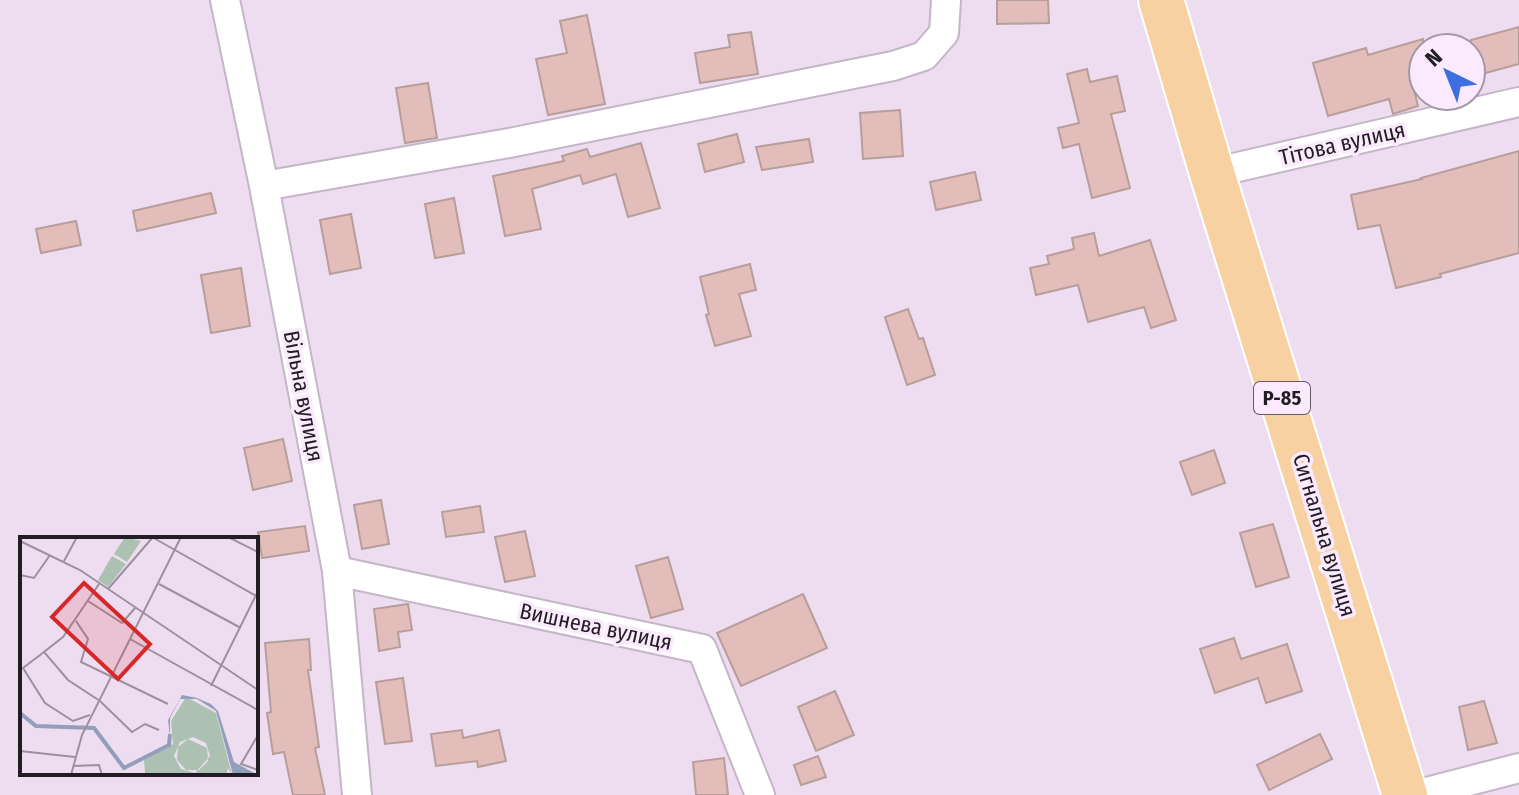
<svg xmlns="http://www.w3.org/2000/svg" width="1519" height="795" font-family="'Fira Sans Condensed',sans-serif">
	<rect width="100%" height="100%" fill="#eeddf1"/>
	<!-- building -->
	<path fill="#e2bdb9" stroke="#b89e9b" stroke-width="2" d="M997,0H1048L1049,23L997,24Z
		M587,15L605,104L548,115L536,59L567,53L560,21Z
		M1519,27V64L1471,77V40Z
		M751,32L758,74L700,83L695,53L730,47L728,35Z
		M1423,39V88L1414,90L1418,106L1393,114L1389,99L1328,116L1313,63L1366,48L1368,55Z
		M1087,69L1090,82L1117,76L1125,111L1111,114L1130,188L1092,198L1079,144L1063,148L1058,128L1079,123L1067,74Z
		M428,83L437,138L405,143L396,88Z
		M900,110L903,156L863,159L860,113Z
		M737,134L744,162L705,172L698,144Z
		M809,139L813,162L762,170L756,147Z
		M641,143L660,208L628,217L616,174L583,184L580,175L532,189L541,229L505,236L493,176L564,161L562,156L587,149L590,157Z
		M1519,151V253L1440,274L1441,277L1396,288L1380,225L1358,229L1351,195L1422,179L1421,178Z
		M975,172L981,200L936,210L930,182Z
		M211,193L216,213L137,231L133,211Z
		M454,198L464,253L435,258L425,204Z
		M351,214L361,268L330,274L320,220Z
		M76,221L81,245L41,253L36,229Z
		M1094,233L1099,256L1150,240L1176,320L1151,328L1144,307L1088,322L1078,285L1036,295L1030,268L1049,264L1047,256L1074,249L1072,238Z
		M750,264L756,290L739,294L751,336L715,346L706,315L709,314L700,277Z
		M241,268L250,326L211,333L201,275Z
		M908,309L919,339L923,338L935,375L907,385L885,317Z
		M283,439L292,481L253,490L244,448Z
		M1214,450L1225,483L1192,495L1180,462Z
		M381,500L389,544L362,549L354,505Z
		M480,506L484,532L446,537L442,512Z
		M1273,524L1289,577L1256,587L1240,533Z
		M305,526L309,551L262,558L258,532Z
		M525,531L535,576L505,582L495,537Z
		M668,557L683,609L651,618L636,566Z
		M803,594L827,648L741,686L717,633Z
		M408,604L412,630L398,632L400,647L379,651L374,609Z
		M1234,638L1241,659L1287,644L1302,691L1266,703L1258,678L1215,693L1200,649Z
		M309,639L311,670H308L319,747L315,748L325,795H293L284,752L273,754L267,713L271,712L265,643Z
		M403,678L412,741L385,744L376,682Z
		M835,691L854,735L816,751L798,707Z
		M1484,701L1497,743L1468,750L1459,707Z
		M462,730L463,738L499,730L506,761L478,767L477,761L436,766L431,734Z
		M1320,734L1332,759L1269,790L1257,765Z
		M818,756L826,777L801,785L794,765Z
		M724,758L728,795H696L693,762Z"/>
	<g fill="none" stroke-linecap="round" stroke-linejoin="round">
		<!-- street casing -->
		<g stroke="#c4b5c7" stroke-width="32">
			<path id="street" d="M225,0L264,186L337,571L357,795
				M1212,173L1519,102
				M264,186L509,143L893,66L924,56L944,33L946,0
				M337,571L702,649L760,795
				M1415,795L1519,768"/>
		</g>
		<!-- primary casing -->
		<g stroke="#fff" stroke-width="48">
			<path id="primary" d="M1161,0L1212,173L1405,795"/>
		</g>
		<!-- street -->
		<use href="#street" stroke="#fff" stroke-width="28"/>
		<!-- primary -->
		<use href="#primary" stroke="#f7d1a1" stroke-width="44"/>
	</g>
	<g text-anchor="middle" stroke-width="7" stroke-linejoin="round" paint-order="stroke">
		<!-- shield labels -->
		<rect fill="#fbeafe" stroke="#635a65" stroke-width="2" x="1254" y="382" width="56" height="32" rx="6"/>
		<g font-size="20" font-weight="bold" fill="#221c23">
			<text x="1282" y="405">Р-85</text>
		</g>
		<!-- street labels -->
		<g font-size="22" fill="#221c23" stroke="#fbeafe">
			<text transform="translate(1342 143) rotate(-13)" y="8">Тітова вулиця</text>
			<text transform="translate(304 396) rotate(79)" y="8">Вільна вулиця</text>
			<text transform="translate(1325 535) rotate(73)" y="8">Сигнальна вулиця</text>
			<text transform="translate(596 626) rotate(12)" y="8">Вишнева вулиця</text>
		</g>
	</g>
	<!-- overview -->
	<g transform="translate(20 537)">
		<rect width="238" height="238" fill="#eeddf1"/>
		<path d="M105,0L121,4L107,25L94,17ZM92,19L106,27L88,50L78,43ZM166,160L196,176L212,238L208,231L206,238L125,236L124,223L153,207L151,184ZM173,200L186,206L190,219L175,236L161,232L154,219L160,205ZM168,202L187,211L188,224L179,233H166L157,223L158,210Z" fill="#acc1b1" fill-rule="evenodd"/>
		<path d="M162,158L177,161L191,167L198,174L214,225L238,238H213L196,174L177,162H160L150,181V200L148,183Z" fill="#919fba"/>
		<path fill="none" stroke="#919fba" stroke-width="4" d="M0,176L16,189L74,191L104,231L149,208L150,197"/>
		<path fill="none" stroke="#9c909f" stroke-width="2" d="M132,0L236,59M208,0L238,15M0,4L60,33L238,153M44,24L57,0M0,38L14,41L30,18M79,47L43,100L24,115L48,143L80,164L112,195L125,187L139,193M139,47L221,91M88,52L133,0M68,64L102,86L116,70M56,84L68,102L61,125L148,167M110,102L238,173M24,115L3,131L25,166L53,184L70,178M191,149L238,54M238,198L221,227L238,233M0,214L55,220M53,229L79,228L82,238M51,238L62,198L161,0"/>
		<path fill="#d62828" fill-opacity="0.15" stroke="#d62828" stroke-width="4" d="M64,46L130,107L98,142L32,80Z"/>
		<rect width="238" height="238" fill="none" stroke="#221c23" stroke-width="4"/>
	</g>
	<!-- north arrow -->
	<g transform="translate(1447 72) rotate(317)"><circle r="38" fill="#fbeafe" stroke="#a498a6" stroke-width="2"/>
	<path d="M0-6L14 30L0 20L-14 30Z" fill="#3d6fe0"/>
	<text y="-12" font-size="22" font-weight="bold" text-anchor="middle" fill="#221c23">N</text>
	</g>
</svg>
